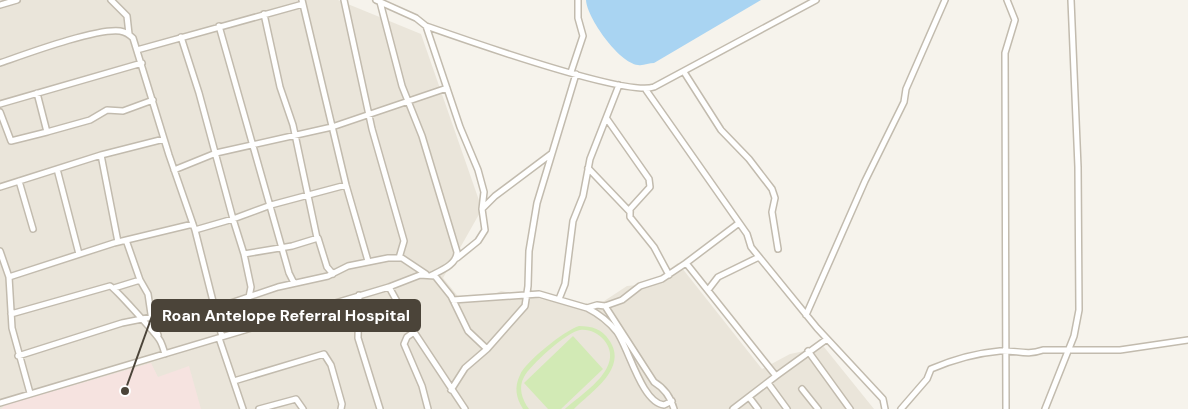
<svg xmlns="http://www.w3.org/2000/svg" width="1188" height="409" font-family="'DM Sans',sans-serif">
	<rect width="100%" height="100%" fill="#f6f3ec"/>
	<!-- residential -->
	<path fill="#eae5da" d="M18,0H338L421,34L482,209L443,278L461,300L479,301L501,291L592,309L627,286L649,284L678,263L762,369L790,354L824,347L874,409H0V5Z"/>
	<!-- medical -->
	<path fill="#f6e3e0" d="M151,363L158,377L189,366L201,409H1L5,405Z"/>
	<!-- green -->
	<path fill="#d2eab5" d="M579,326C592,326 602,329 609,340C629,368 591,392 574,409H565C583,393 626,367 604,340C598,333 589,329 580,330C567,332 530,365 524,377C518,387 522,400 529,409H523C516,398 514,387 520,375C525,362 565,330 579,326Z
		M573,336L603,369L561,409H548L524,383Z"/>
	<!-- water -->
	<path fill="#a9d4f2" d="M586,0H761L654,63C649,63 643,66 638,65C619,63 587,18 586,0Z"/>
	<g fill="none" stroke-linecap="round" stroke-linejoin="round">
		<!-- street casing -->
		<g stroke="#c2bbae" stroke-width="8">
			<path id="street" d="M111,0L127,16L129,34
				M302,0L346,185L368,261
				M344,0L372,129L404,241L399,258
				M376,0L416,18L426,26C463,39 627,97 654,87L816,0
				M380,2L402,86L422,136L457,252C457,264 442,270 432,275
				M0,5L17,0
				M264,14L280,87L293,125L317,238
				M219,26L289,273L294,283
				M426,26L460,127L478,170L484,192L482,209
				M181,37L199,93L233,219L271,205L346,185
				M137,50L303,4
				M0,63C26,54 96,28 120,31C126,32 129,34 133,38L169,155L195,230L222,337
				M571,72L583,36L578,18V0
				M684,72L721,130L749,159L772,189L775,198L772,212L778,249
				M646,90L747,234L751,247L817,328L883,399L885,409
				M0,104L142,63
				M0,112L11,141L47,132L37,93
				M607,119L649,179L650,187L630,209V217L654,247L669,275
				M47,132L90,120L107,110L123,111L153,100
				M101,155L118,242
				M588,168L630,212
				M57,169L79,254
				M174,170L216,153L332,127L447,88
				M19,181L33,229
				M0,187L101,155L164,139
				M195,230L233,219L244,254L292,246L318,238L327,267L333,274
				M126,240L140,280L148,294L152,321L158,335
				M0,251L9,277L12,328L30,393
				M244,254L251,287L249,297
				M457,258L478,241L485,230L482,209L495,196L551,154
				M686,263L739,223
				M9,277L114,243L193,224
				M389,287L420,275L435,276L451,296L468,331L487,349L525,306L528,286L529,251L537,203L576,74
				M114,288L140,280
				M708,290L718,277L759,257
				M359,295L358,338L380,409
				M559,299L565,284L573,221L583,196L590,159L619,85
				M453,300L539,294L587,308L597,305L605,306L622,300L640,286L662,279L686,263L776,376L733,409
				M605,306L654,382C664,388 671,398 674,409
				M216,308L278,287L328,276L348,266L388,258H402L426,274
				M587,308C599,314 609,322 617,332C629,349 642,403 664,405L672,401
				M11,314L110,286C115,288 154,332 159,339C162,343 163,348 165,354
				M806,315L865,181L904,102L906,89L945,0
				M414,332L407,337L404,344L422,386L428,409
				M219,338L243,409
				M808,351L850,409
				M18,356L122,323L152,317
				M776,376L827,339
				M234,381L324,354L331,365L342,404L341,409
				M768,383L787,409
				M802,389L818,409
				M451,390L465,368L487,349
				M749,397L758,409
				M0,403L389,287L414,332L465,409
				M259,409L296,399L303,409
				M901,409L927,379L931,369C952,360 977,353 1000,351C1017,350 1026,356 1043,350H1120L1188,340
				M1006,409L1005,53L1015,20L1007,0
				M1045,409L1074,336L1079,310L1078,167L1071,0"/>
		</g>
		<!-- street -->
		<use href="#street" stroke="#fff" stroke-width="5"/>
	</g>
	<!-- callouts -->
	<path fill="none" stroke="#4b4439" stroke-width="2" d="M125 391L152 316"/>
	<circle fill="#4b4439" stroke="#fff" stroke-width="2" cx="125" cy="391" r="5"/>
	<rect fill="#4b4439" stroke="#4b4439" stroke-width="2" x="152" y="300" width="268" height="31" rx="5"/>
	<g font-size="16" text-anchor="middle" font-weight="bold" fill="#fff">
		<text x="286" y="321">Roan Antelope Referral Hospital</text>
	</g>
</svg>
